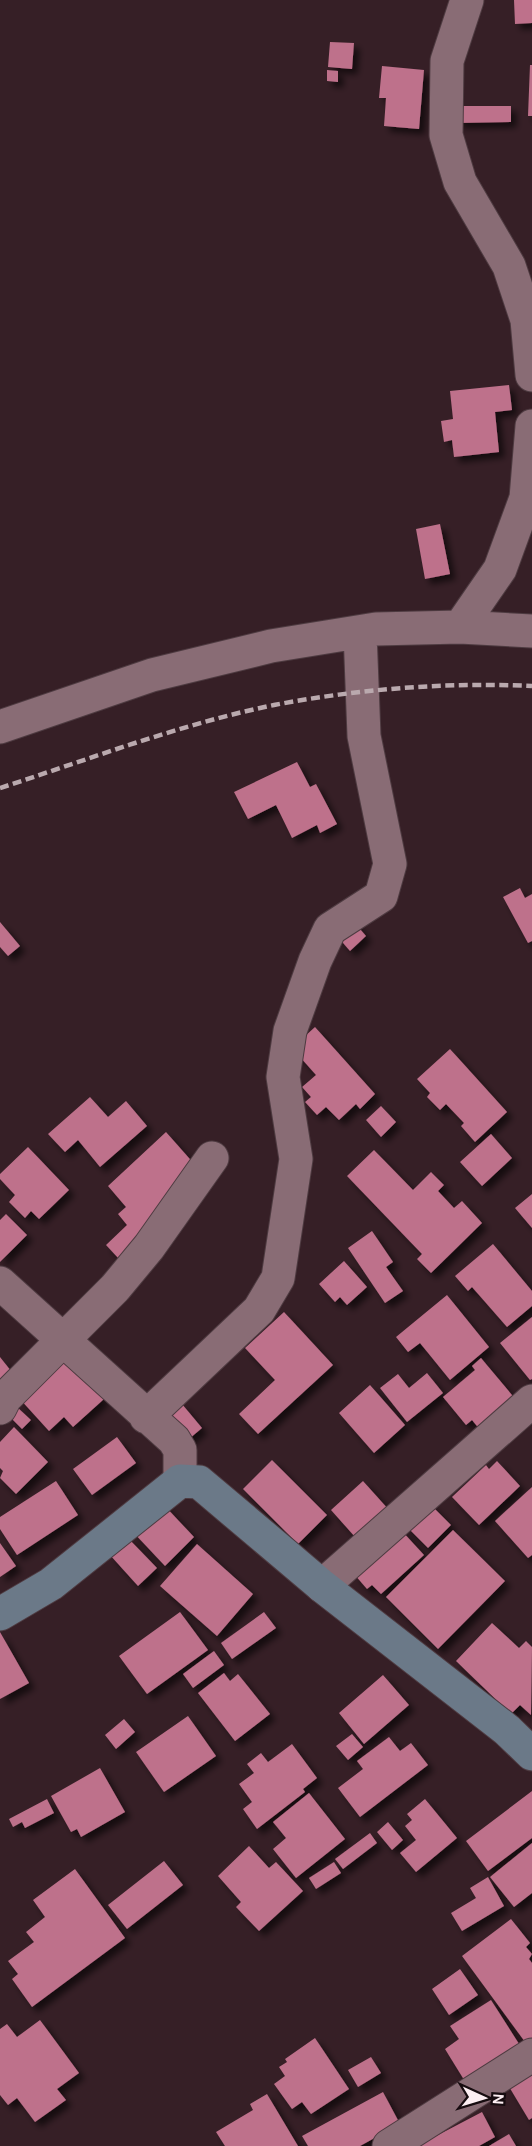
<svg xmlns="http://www.w3.org/2000/svg" width="532" height="2146" font-family="Karla,sans-serif">
	<defs>
		<filter id="shadow"><feDropShadow dx="5.5" dy="5.5" stdDeviation="3" flood-color="#0009"/></filter>
	</defs>
	<rect width="100%" height="100%" fill="#361f26"/>
	<!-- building -->
	<path fill="#be718b" filter="url(#shadow)" d="M514,0H532V23L515,24Z
		M330,42L354,43L352,69L328,67Z
		M530,65H532V116H528Z
		M382,66L424,70L419,129L384,126L386,98H379Z
		M327,70L338,71V82L327,81Z
		M457,106H511V122L457,123Z
		M509,385L512,410L495,412L499,452L454,457L452,440L444,442L441,421L453,419L450,391Z
		M440,524L450,574L425,579L416,529Z
		M297,762L310,787L316,784L337,824L320,833L317,825L292,838L276,805L248,819L234,792Z
		M520,888L525,898L532,894V941L528,943L503,897Z
		M0,922L20,946L8,956L0,947Z
		M354,922L366,936L350,951L337,936Z
		M315,1027L375,1094L360,1109L356,1104L339,1120L326,1107L317,1115L305,1102L311,1097L302,1087L316,1075L292,1048Z
		M450,1049L507,1112L475,1142L461,1126L464,1123L446,1104L440,1110L427,1097L430,1093L417,1079Z
		M90,1097L108,1117L126,1101L147,1126L100,1167L78,1140L65,1152L48,1134Z
		M381,1106L396,1122L381,1137L366,1120Z
		M166,1132L196,1166L120,1260L106,1245L127,1225L118,1214L126,1207L108,1186Z
		M491,1134L512,1158L482,1186L460,1162Z
		M28,1147L69,1190L39,1219L31,1211L25,1218L9,1202L15,1195L0,1179V1174Z
		M374,1150L413,1190L431,1172L444,1185L438,1191L454,1208L462,1201L482,1223L431,1273L417,1259L422,1254L347,1176Z
		M532,1194V1228L515,1208Z
		M6,1214L27,1235L0,1262V1220Z
		M372,1231L393,1262L386,1267L403,1291L385,1303L348,1248Z
		M493,1244L532,1291V1306L507,1327L472,1287L468,1291L455,1276Z
		M344,1261L367,1287L347,1305L340,1297L335,1302L319,1284Z
		M447,1295L489,1347L450,1380L420,1343L408,1352L396,1337Z
		M284,1312L333,1365L258,1434L239,1414L275,1380L245,1348Z
		M532,1317V1379L530,1380L500,1343Z
		M0,1357L15,1376L0,1393Z
		M481,1358L517,1401L481,1431L472,1420L466,1425L443,1397L475,1370L472,1366Z
		M53,1360L71,1363L104,1399L73,1427L64,1417L49,1431L19,1398Z
		M427,1373L443,1393L407,1422L380,1388L398,1374L409,1388Z
		M370,1385L405,1425L374,1453L339,1413Z
		M182,1404L202,1428L183,1444L163,1420Z
		M17,1407L31,1420L22,1429L8,1415Z
		M14,1427L48,1462L16,1494L0,1478L3,1471L0,1468V1442Z
		M117,1437L136,1463L92,1495L73,1469Z
		M272,1460L327,1515L298,1544L243,1489Z
		M497,1461L520,1486L479,1525L452,1497L486,1465L489,1469Z
		M56,1481L78,1515L17,1555L0,1529V1517Z
		M363,1481L389,1510L356,1538L331,1510Z
		M532,1487V1555L528,1558L495,1521Z
		M162,1503L194,1537L165,1566L133,1532Z
		M429,1503L451,1525L428,1548L405,1525Z
		M401,1530L424,1555L381,1594L372,1585L367,1589L354,1574Z
		M453,1530L505,1581L438,1649L386,1597Z
		M128,1538L157,1568L138,1586L110,1555Z
		M0,1543L16,1566L0,1577Z
		M197,1544L253,1594L217,1636L160,1586Z
		M180,1612L208,1650L147,1694L119,1656Z
		M264,1612L276,1628L232,1659L221,1643Z
		M492,1623L519,1648L526,1641L532,1647L531,1715L520,1705L511,1714L456,1661Z
		M0,1632L29,1683L0,1699Z
		M214,1651L224,1665L193,1688L183,1674Z
		M224,1673L230,1681L238,1674L270,1714L235,1741L198,1693Z
		M383,1675L409,1705L364,1744L339,1713Z
		M188,1716L216,1756L164,1792L136,1752Z
		M124,1719L135,1732L116,1749L105,1735Z
		M352,1734L363,1747L348,1760L336,1746Z
		M389,1737L400,1751L411,1743L428,1765L360,1817L338,1788L363,1769L357,1761Z
		M292,1744L317,1778L303,1789L305,1792L257,1829L243,1809L252,1802L239,1784L254,1773L247,1764L261,1753L268,1762Z
		M100,1768L125,1812L81,1837L77,1829L71,1832L51,1796Z
		M532,1791V1838L488,1871L466,1841Z
		M309,1793L345,1839L296,1878L273,1849L286,1838L273,1822Z
		M47,1799L54,1813L25,1828L22,1822L13,1827L9,1819Z
		M425,1799L457,1838L416,1872L400,1853L416,1840L405,1826L412,1820L407,1814Z
		M388,1822L403,1840L392,1850L377,1832Z
		M370,1833L377,1843L343,1869L335,1859Z
		M532,1843V1893L514,1907L490,1877Z
		M249,1846L269,1868L276,1862L303,1891L259,1931L236,1907L241,1902L218,1876Z
		M164,1861L183,1885L127,1929L108,1905Z
		M334,1862L341,1873L316,1889L309,1878Z
		M75,1869L125,1938L32,2007L12,1979L18,1974L8,1961L34,1942L26,1932L45,1917L33,1900Z
		M488,1877L504,1906L462,1931L451,1913L476,1898L470,1888Z
		M511,1919L530,1943L526,1947L532,1954L529,1959L532,1963V2042L528,2046L462,1956Z
		M460,1969L478,1995L449,2015L432,1989Z
		M491,2000L521,2047L466,2083L445,2049L459,2039L450,2026Z
		M40,2020L79,2073L57,2089L66,2100L35,2122L17,2098L8,2105L0,2095V2029L7,2024L17,2037Z
		M315,2038L349,2089L311,2114L302,2102L292,2109L274,2084L285,2076L279,2067L287,2062L285,2059Z
		M371,2057L381,2073L358,2087L348,2070Z
		M532,2070V2118L529,2120L508,2085Z
		M383,2092L400,2124L360,2146H308L302,2136Z
		M267,2094L298,2146H225L216,2132L253,2110L250,2104Z
		M482,2112L495,2137L479,2146H417Z
		M509,2134L516,2146H489Z"/>
	<g fill="none" stroke-linecap="round" stroke-linejoin="round">
		<!-- street casing -->
		<g stroke="#4e3b41" stroke-width="35">
			<path id="street" d="M467,0L447,61L446,135L460,182L509,266L527,320L532,375
				M460,627L500,569L526,498L532,426
				M0,727L152,675L271,646L376,629L460,627L532,631
				M0,1283L174,1440L180,1450V1481
				M0,1408L5,1398L115,1288L149,1247L212,1158
				M146,1417L259,1310L278,1278L296,1159L283,1077L290,1031L315,961L330,929L381,896L390,864L364,736L360,632
				M322,1586L532,1401
				M389,2146L532,2055"/>
		</g>
		<!-- secondary casing -->
		<g stroke="#4e3b41" stroke-width="35">
			<path id="secondary" d="M0,1614L51,1584L180,1481L199,1482L322,1586L507,1730L532,1754"/>
		</g>
		<!-- street -->
		<use href="#street" stroke="#896c75" stroke-width="33"/>
		<!-- secondary -->
		<use href="#secondary" stroke="#6b7988" stroke-width="33"/>
		<!-- rail -->
		<path stroke="#baa9ae" stroke-width="4.5" stroke-dasharray="9 4.5" stroke-linecap="butt" d="M0,788C90,759 181,724 274,705C359,689 446,682 532,686"/>
	</g>
	<!-- north arrow -->
	<g transform="translate(484 2098) rotate(94)" stroke="#170c10" stroke-width="4.5" paint-order="stroke">
	<path d="M0-4.5L10 22L0 15L-10 22Z" fill="#fdeff3"/>
	<text y="-9" font-size="16" font-weight="bold" text-anchor="middle" fill="#fdeff3">N</text>
	</g>
</svg>
